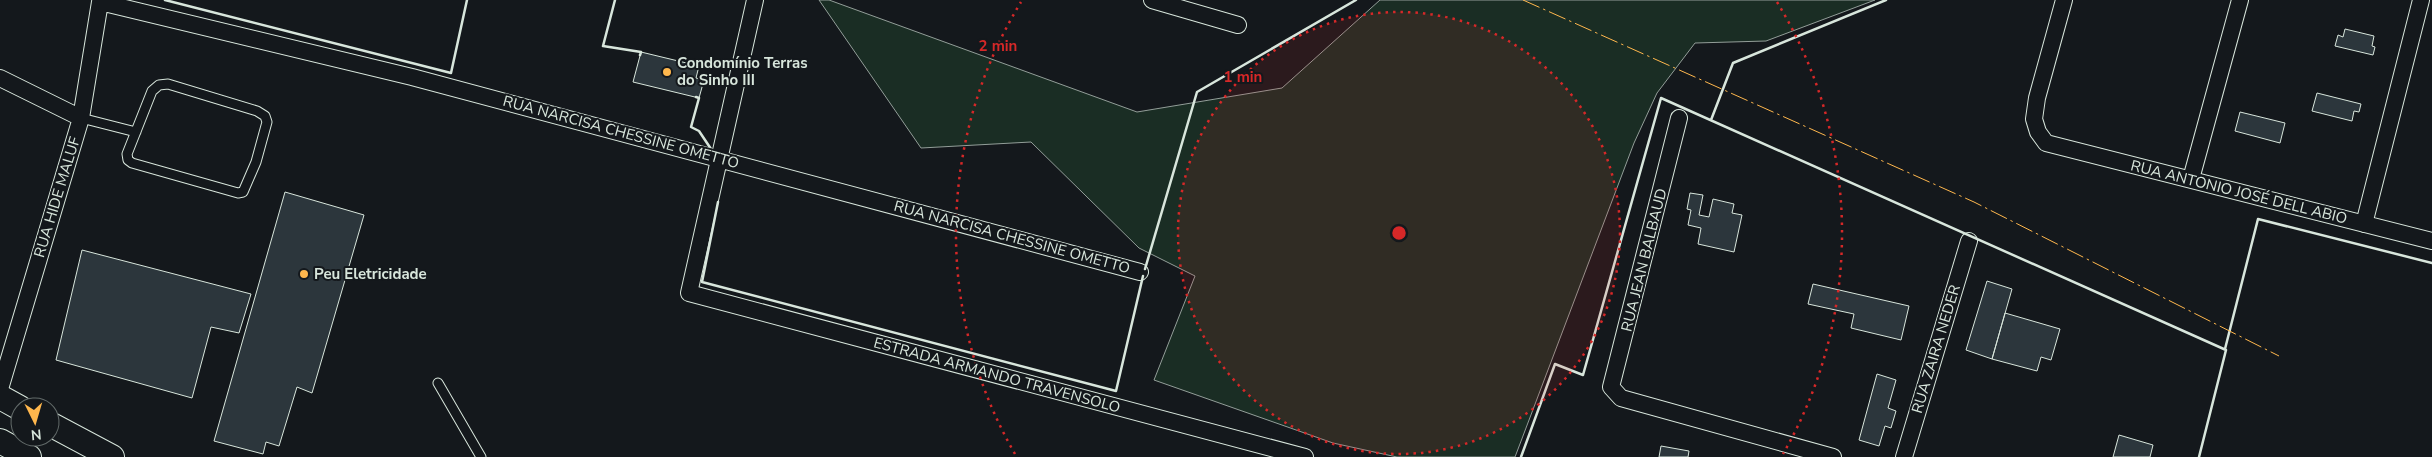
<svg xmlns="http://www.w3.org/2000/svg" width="2432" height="457" font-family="'Nunito Sans',sans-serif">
	<rect width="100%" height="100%" fill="#14181c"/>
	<!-- green -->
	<path fill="#1a2d24" stroke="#939e99" d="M819,0H829L1137,112L1282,88L1380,0H1875L1766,41L1695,43L1657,93L1634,143L1515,457H1397L1333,443L1154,380L1195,276L1139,248L1031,142L921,148Z"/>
	<!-- building -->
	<path fill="#2c363c" stroke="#d8e6dc" d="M2345,29L2374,36L2372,46L2375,47L2373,55L2335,46L2338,35L2343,37Z
		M641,52L699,66L696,78L704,80L699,98L633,82Z
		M2317,93L2361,104L2359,112L2354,111L2352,121L2312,111Z
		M2240,112L2285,123L2280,143L2235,131Z
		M285,192L364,215L312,393L297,387L279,446L266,442L263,454L214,441Z
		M1690,193L1703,195L1699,215L1709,217L1713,199L1734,204L1732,213L1742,215L1734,252L1698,244L1701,228L1688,225L1691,210L1687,209Z
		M82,250L251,294L239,333L211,327L192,398L56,360Z
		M1987,281L2012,289L1992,359L1966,350Z
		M1813,284L1909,306L1901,340L1851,328L1854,314L1808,304Z
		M2005,313L2060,329L2051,360L2041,357L2037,371L1992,359Z
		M1877,374L1896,380L1888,408L1896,411L1891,428L1885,426L1879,446L1859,440Z
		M2119,435L2153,445L2150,457H2113Z
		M1661,446L1689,451L1688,457H1659Z"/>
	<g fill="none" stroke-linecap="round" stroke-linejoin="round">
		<!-- service casing -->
		<g stroke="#d8e6dc" stroke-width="11">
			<path id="service" d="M168,84L257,111L265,116L267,122L256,162L243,192L238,193L132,163L128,160L127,154L152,91L159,85Z
				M81,118L136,132
				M438,383L481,457"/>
		</g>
		<!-- minor casing -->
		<g stroke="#d8e6dc" stroke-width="18">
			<path id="minor" d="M755,0L689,293L1305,457
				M1152,0L1238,25
				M2064,0L2037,98L2034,119L2038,132L2046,143L2432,241
				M0,78L81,118
				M1679,118L1611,387L1621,398L1833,457
				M2191,179L2240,0
				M2364,224L2421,0
				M0,389L81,118L100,2L412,77L1140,272
				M1904,457L1969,241"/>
		</g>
		<!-- secondary casing -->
		<g stroke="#d8e6dc" stroke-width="26">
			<path id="secondary" d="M0,397L20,408
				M50,424L112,457
				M0,441L29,457"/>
		</g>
		<!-- service -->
		<use href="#service" stroke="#14181c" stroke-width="9"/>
		<!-- minor -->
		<use href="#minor" stroke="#14181c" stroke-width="16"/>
		<!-- secondary -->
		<use href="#secondary" stroke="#14181c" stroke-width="24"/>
		<!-- wall -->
		<path stroke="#d8e6dc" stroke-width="2.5" d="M165,0L451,73L467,0
			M615,0L603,46L641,52L640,55
			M696,97L699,98L691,127L699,131L711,149
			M1711,120L1733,63L1886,0
			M718,202L702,282L1116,391L1143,276
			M1145,269L1197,92L1356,0
			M2225,349L2258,219L2432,263
			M1521,457L1555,364L1583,375L1661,98L2226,350L2199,457"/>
		<!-- power -->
		<path stroke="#ffb74d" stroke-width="1" stroke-dasharray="18 4 2.5 4" stroke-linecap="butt" d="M1523,0L1974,202L2279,356"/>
	</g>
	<!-- distance rings -->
	<circle cx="1399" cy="233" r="221" fill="#d62828" fill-opacity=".12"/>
	<g fill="none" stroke="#d62828" stroke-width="2.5" stroke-dasharray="2.5 5">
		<circle cx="1399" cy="233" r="221"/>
		<path d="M1015 454A443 443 0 0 1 1021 2M1777 2A443 443 0 0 1 1783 454"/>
	</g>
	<!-- markers -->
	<g fill="#ffb74d" stroke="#14181c" stroke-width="2">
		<circle cx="667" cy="72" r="5"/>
		<circle cx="304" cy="274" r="5"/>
	</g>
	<g text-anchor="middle" stroke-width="4" stroke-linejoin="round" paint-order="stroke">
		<!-- poi labels -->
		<g font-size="15" font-weight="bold" fill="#d8e6dc" stroke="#14181c" text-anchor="start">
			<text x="677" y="68">Condomínio Terras<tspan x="677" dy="17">do Sinho III</tspan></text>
			<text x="314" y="279">Peu Eletricidade</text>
		</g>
		<!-- street labels -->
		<g font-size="15" fill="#d8e6dc" stroke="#14181c">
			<text transform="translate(621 132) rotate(15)" y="5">RUA NARCISA CHESSINE OMETTO</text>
			<text transform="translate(2239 192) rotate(14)" y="5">RUA ANTONIO JOSÉ DELL ABIO</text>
			<text transform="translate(57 197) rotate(-73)" y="5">RUA HIDE MALUF</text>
			<text transform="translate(1012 237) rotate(15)" y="5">RUA NARCISA CHESSINE OMETTO</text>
			<text transform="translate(1644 260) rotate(-76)" y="5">RUA JEAN BALBAUD</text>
			<text transform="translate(1936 349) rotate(-73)" y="5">RUA ZAIRA NEDER</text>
			<text transform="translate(997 375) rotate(15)" y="5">ESTRADA ARMANDO TRAVENSOLO</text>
		</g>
	</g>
	<circle cx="1399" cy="233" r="8" fill="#d62828" stroke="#14181c" stroke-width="2.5"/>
	<g font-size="15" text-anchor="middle" font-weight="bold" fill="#d62828" stroke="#14181c" stroke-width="4" stroke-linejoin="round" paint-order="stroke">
		<text x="998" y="51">2 min</text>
		<text x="1243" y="82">1 min</text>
	</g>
	<!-- north arrow -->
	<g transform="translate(35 422) rotate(175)"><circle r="24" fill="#14181c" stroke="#626a69"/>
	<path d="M0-4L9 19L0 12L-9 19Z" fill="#ffb74d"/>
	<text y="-8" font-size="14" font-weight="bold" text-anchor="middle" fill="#d8e6dc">N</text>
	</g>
</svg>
